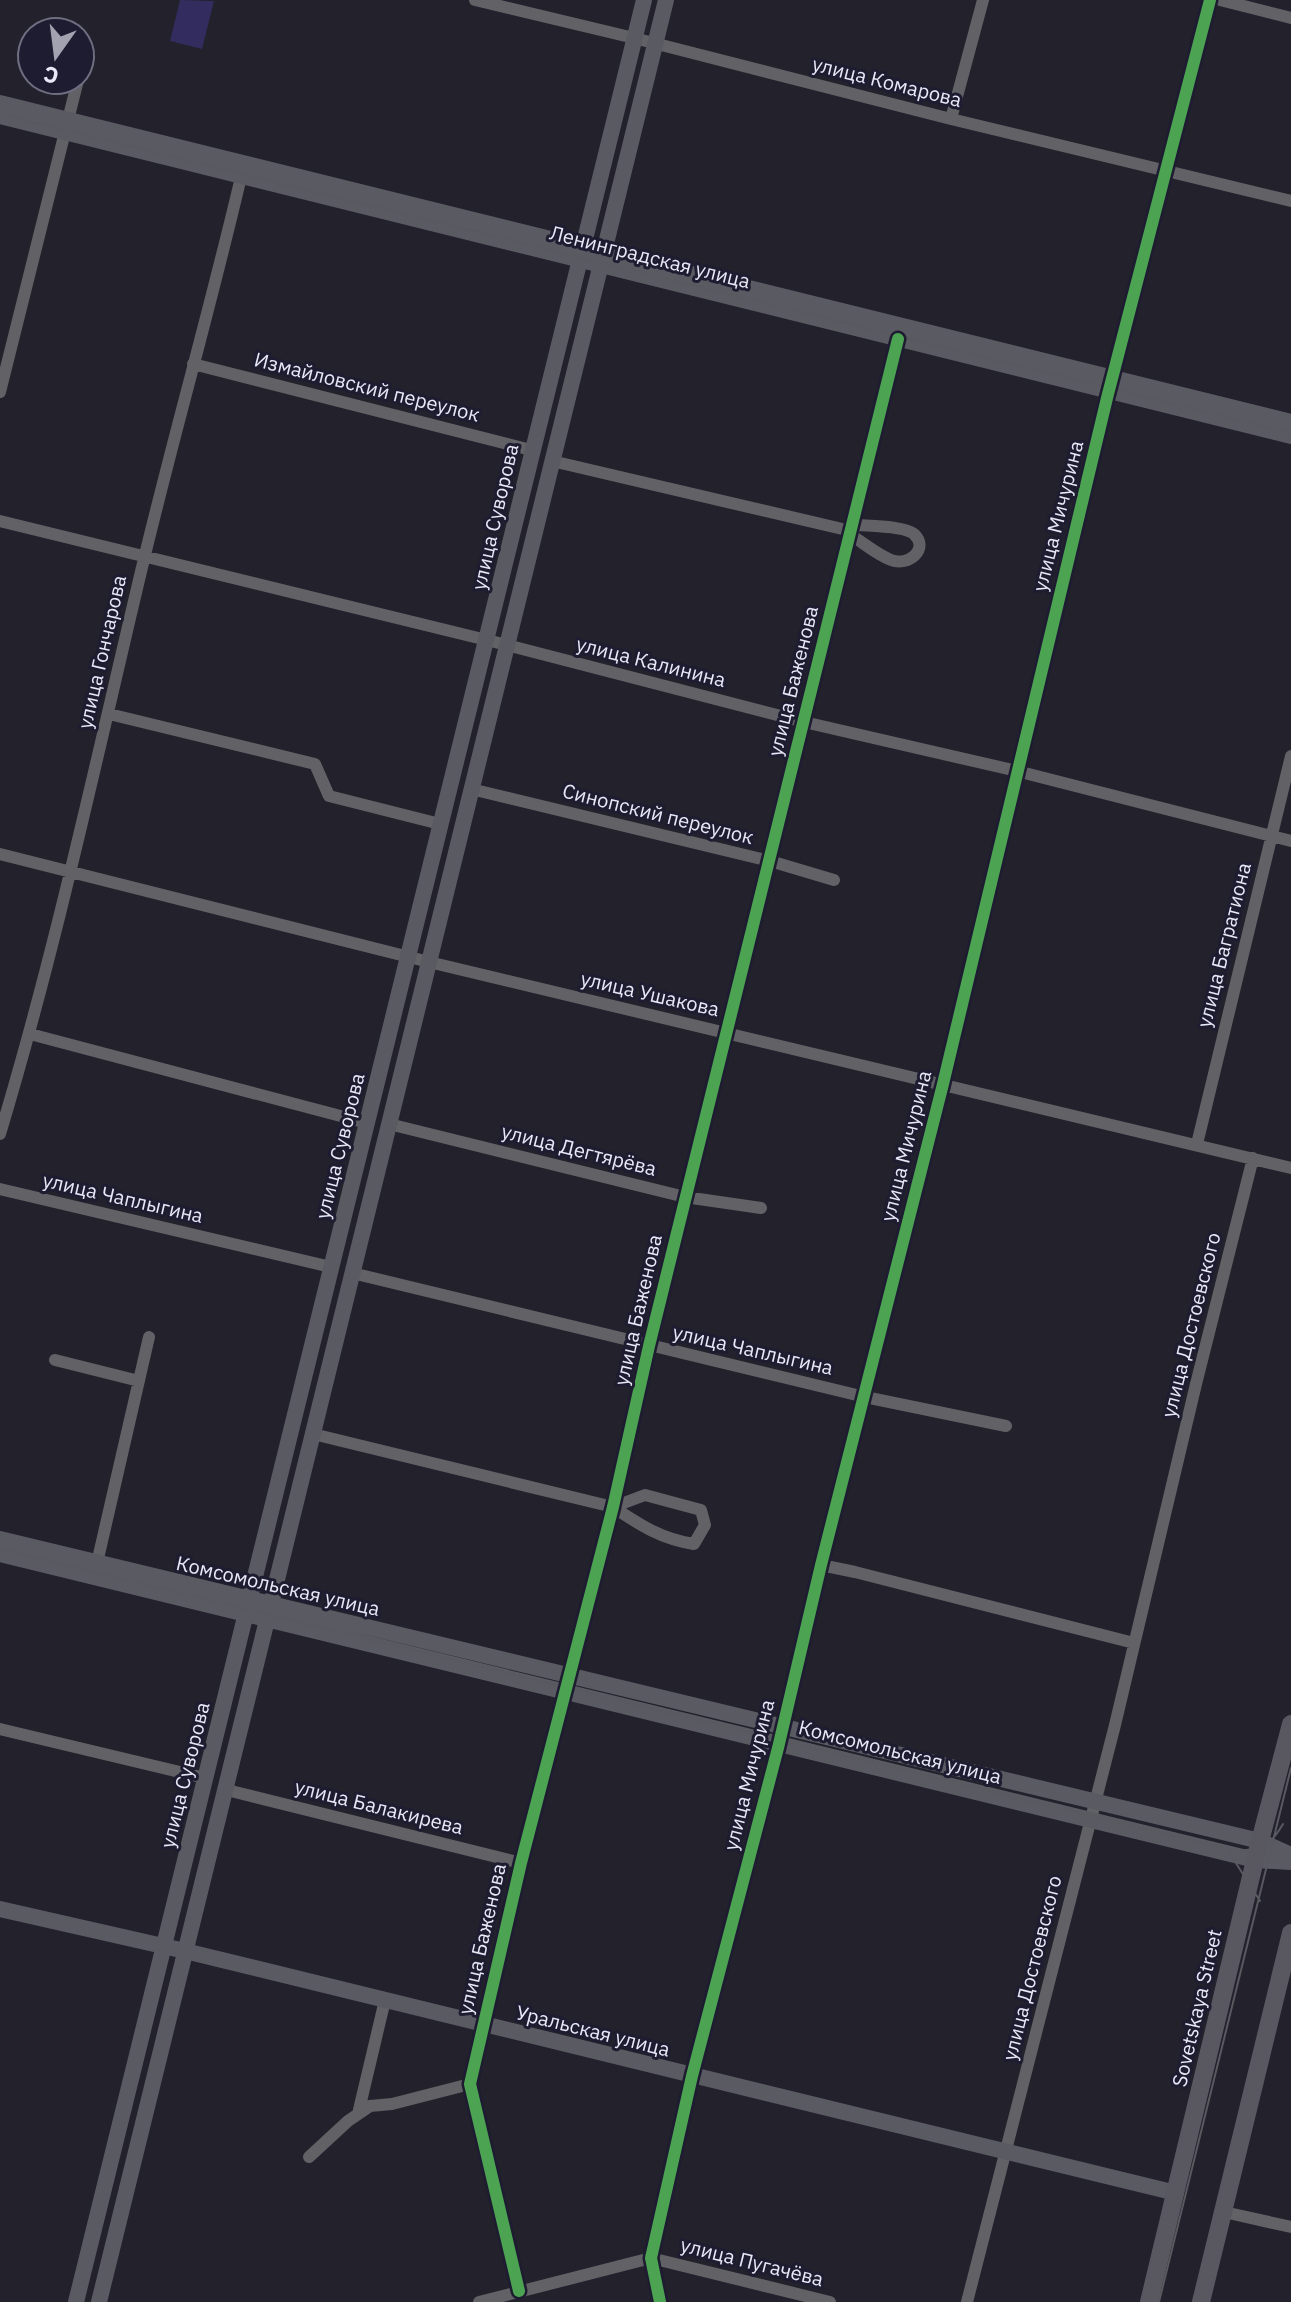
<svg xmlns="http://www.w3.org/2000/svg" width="1291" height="2302" font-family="'IBM Plex Sans',sans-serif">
	<rect width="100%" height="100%" fill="#22212c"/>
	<!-- park -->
	<path fill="#332c5e" d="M180,0L214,1L202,49L170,41Z"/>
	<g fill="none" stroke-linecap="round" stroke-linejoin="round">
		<!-- street -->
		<path stroke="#616166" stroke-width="12" d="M475,0L634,38L951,119L1291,201
			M1220,0L1291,18
			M951,119L983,0
			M193,364L531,450
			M0,392L78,80
			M552,461L851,531L854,537C866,545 878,555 891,560C908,567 930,549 914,534C905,526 871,526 858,525L851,531
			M0,521L507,645L804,722L1017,771L1291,841
			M109,714L315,764L329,796L440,824
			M471,789L770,861L834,880
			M0,854L429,962L1291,1168
			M30,1034L367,1123
			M389,1124L685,1197L761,1208
			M0,1134C57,945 98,751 144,559C175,431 211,305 241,177
			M1197,1144L1291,756
			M0,1189L331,1267
			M352,1273L865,1397L1006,1426
			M55,1360L139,1381
			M313,1434L613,1507C640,1525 661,1539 694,1544L705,1525L701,1510L645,1495L613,1507
			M97,1563L149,1337
			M821,1565L855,1572L1134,1643
			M0,1729L205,1778
			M227,1790L521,1863
			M358,2114L385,2000
			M309,2157L348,2121L370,2106L392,2104L470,2084
			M1224,2212L1291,2227
			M519,2291L470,2084L521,1863L613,1507L649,1346L898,339
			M479,2302L651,2258L830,2302
			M660,2302L651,2258L692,2076L778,1748L821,1565L943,1084L1107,398L1210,0
			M967,2302L1115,1725L1196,1384L1253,1158"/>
		<!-- secondary -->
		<path stroke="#5a5a62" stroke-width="16" d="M0,103L1291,422
			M0,116L1291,436
			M0,1539L1260,1841L1291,1855
			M0,1554L1255,1860L1291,1862
			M0,1909L185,1951L1176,2193
			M76,2302L644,0
			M99,2302L666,0"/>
		<!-- primary -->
		<path stroke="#595861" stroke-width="18" d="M1149,2302L1255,1860L1291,1724
			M1201,2302L1291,1933"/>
		<!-- tram -->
		<path stroke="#595960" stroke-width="2" d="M0,114L1291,433
			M0,1549L1232,1850C1260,1851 1269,1848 1283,1824
			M1222,1845L1227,1849L1260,1901
			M1159,2302L1291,1768"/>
		<!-- cycleway casing -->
		<g stroke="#1e1c31" stroke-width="17">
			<path id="cycleway" d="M519,2291L470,2084L521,1863L613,1507L649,1346L898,339
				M660,2302L651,2258L692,2076L778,1748L821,1565L943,1084L1107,398L1210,0"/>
		</g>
		<!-- cycleway -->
		<use href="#cycleway" stroke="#4ca352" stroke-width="12"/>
	</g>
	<g text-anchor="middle" stroke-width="6" stroke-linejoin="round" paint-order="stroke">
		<!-- street labels -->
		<g font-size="20" fill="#e8e8f7" stroke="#1e1c31">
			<text transform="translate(887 82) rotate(14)" y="7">улица Комарова</text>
			<text transform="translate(650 257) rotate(14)" y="7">Ленинградская улица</text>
			<text transform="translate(367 387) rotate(14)" y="7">Измайловский переулок</text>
			<text transform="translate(1058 516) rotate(-76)" y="7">улица Мичурина</text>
			<text transform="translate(495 517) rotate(-77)" y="7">улица Суворова</text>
			<text transform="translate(102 652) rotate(-77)" y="7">улица Гончарова</text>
			<text transform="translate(651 662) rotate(14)" y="7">улица Калинина</text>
			<text transform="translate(793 681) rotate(-76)" y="7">улица Баженова</text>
			<text transform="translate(658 814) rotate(14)" y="7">Синопский переулок</text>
			<text transform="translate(1224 945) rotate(-76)" y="7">улица Багратиона</text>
			<text transform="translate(650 994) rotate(13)" y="7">улица Ушакова</text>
			<text transform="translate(340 1146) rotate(-76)" y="7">улица Суворова</text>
			<text transform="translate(906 1146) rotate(-76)" y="7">улица Мичурина</text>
			<text transform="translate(579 1150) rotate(14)" y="7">улица Дегтярёва</text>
			<text transform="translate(123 1198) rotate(13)" y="7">улица Чаплыгина</text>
			<text transform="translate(638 1310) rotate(-77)" y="7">улица Баженова</text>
			<text transform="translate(1191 1325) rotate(-76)" y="7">улица Достоевского</text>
			<text transform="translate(753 1350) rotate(13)" y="7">улица Чаплыгина</text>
			<text transform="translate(278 1586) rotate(13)" y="7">Комсомольская улица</text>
			<text transform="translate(900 1752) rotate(14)" y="7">Комсомольская улица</text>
			<text transform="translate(185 1775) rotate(-76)" y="7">улица Суворова</text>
			<text transform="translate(749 1775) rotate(-76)" y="7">улица Мичурина</text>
			<text transform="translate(379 1807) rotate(14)" y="7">улица Балакирева</text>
			<text transform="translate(482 1939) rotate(-77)" y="7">улица Баженова</text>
			<text transform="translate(1032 1968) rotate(-76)" y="7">улица Достоевского</text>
			<text transform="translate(1197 2008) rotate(-77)" y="7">Sovetskaya Street</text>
			<text transform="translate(593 2031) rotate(14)" y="7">Уральская улица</text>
			<text transform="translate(752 2262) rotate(14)" y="7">улица Пугачёва</text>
		</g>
	</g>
	<!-- north arrow -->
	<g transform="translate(56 56) rotate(194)"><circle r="38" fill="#1e1c31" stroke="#6f6e80" stroke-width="2"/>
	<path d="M0-6L14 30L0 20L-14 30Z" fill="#a3a2b0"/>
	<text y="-12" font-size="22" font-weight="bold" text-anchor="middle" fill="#e8e8f7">С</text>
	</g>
</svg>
